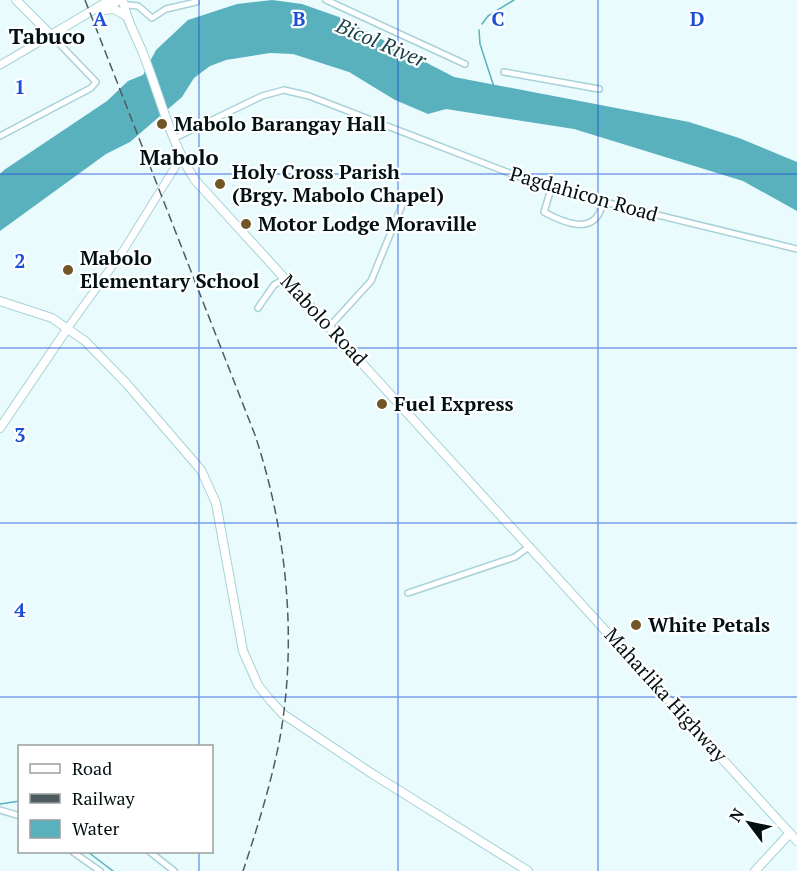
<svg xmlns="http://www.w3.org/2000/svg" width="797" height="871" font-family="'PT Serif',serif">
	<rect width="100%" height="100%" fill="#eafbfd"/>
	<!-- water -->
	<path fill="#59b1bd" d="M272,0L302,4L339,17L454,77L689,122L739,138L797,162V211L743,181L574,129L446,109L428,114L395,100L349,72L293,54L270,53L226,60L210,66L194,78L182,97L130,142L106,154L0,231V174L4,170L107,101L128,81L143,75L156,50L188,20L237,4Z"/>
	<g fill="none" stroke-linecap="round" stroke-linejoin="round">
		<!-- stream -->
		<path stroke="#59b1bd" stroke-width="1.5" d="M482,24L488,16L514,0
			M479,30L480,44L494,87
			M0,804L20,801
			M88,852L113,871"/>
		<!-- minor casing -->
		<g stroke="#a6d2d8" stroke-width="8">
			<path id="minor" d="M326,0L465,64
				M128,5L138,6L152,18L166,9L196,2
				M504,72L599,89
				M0,136L91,88L96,82L51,35
				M175,138L262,96L284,90L309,96L551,189L797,249
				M551,189L544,212C566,224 598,237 603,200
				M258,308L274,285L286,278
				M330,326L371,281L403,203
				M408,593L515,557L530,546
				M0,810L20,816
				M73,852L100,871
				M150,852L174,871"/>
		</g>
		<!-- tertiary casing -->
		<g stroke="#a6d2d8" stroke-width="9">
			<path id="tertiary" d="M0,65L51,35
				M67,329L123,251L182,156"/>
		</g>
		<!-- secondary casing -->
		<g stroke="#a6d2d8" stroke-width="10">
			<path id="secondary" d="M16,0L51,35L110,0
				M106,8L119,0
				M0,301L52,318L85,341L126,383L201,470L216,503L243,651L258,685L270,700L283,714L371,773L528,871
				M0,428L67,329
				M755,871L790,833"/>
		</g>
		<!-- trunk casing -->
		<g stroke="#a6d2d8" stroke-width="10">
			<path id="trunk" d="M123,0C126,21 137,37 144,56C160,96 171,144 195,180L797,841
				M108,1L109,0
				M104,10L114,9L126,16"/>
		</g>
		<!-- minor -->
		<use href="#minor" stroke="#fff" stroke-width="5"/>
		<!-- tertiary -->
		<use href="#tertiary" stroke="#fff" stroke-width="7"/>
		<!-- secondary -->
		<use href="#secondary" stroke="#fff" stroke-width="8"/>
		<!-- trunk -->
		<use href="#trunk" stroke="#fff" stroke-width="8"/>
		<!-- rail -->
		<path stroke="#4d5c5e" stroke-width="1.5" stroke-dasharray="9 4.5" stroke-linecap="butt" d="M85,0L255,435C287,531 298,643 279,743C270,787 257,829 243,871"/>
	</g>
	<!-- grid -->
	<path fill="none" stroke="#1d4ed8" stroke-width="1.5" stroke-opacity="0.55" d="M199,0V746M398,0V871M598,0V871M0,174H797M0,348H797M0,523H797M0,697H797M199,852V871"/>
	<!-- markers -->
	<g fill="#715628" stroke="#fff" stroke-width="2">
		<circle cx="162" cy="124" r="6"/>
		<circle cx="220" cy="184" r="6"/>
		<circle cx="246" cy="224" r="6"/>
		<circle cx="68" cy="270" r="6"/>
		<circle cx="382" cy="404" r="6"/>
		<circle cx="636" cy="625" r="6"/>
	</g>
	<g text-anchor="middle" stroke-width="4.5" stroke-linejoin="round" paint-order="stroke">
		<!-- poi labels -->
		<g font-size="20" font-weight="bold" fill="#021012" stroke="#fff" text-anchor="start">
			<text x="174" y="131">Mabolo Barangay Hall</text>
			<text x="232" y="179">Holy Cross Parish<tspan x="232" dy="23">(Brgy. Mabolo Chapel)</tspan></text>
			<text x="258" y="231">Motor Lodge Moraville</text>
			<text x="80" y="265">Mabolo<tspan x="80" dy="23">Elementary School</tspan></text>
			<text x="394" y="411">Fuel Express</text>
			<text x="648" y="632">White Petals</text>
		</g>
		<!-- street labels -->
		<g font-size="20" fill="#021012" stroke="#fff">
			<text transform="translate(584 194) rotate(16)" y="7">Pagdahicon Road</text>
			<text transform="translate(324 320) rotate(47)" y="7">Mabolo Road</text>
			<text transform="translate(666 695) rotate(48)" y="7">Maharlika Highway</text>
		</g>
		<!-- water labels -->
		<g font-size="21" font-style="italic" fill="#1a4349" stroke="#fff">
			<text transform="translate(381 43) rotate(23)" y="7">Bicol River</text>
		</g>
		<!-- quarter labels -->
		<g font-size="22" font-weight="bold" fill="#021012" stroke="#fff">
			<text x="47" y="44">Tabuco</text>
			<text x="179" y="165">Mabolo</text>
		</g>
	</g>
	<g font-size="20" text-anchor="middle" font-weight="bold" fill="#1d4ed8" stroke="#fff" stroke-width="4.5" stroke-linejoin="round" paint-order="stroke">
		<text x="100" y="26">A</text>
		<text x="299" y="26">B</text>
		<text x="498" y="26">C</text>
		<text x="697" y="26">D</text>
		<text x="20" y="94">1</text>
		<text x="20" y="268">2</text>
		<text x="20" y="442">3</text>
		<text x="20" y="617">4</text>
	</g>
	<!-- legend -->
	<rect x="18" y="745" width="195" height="108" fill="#ffffff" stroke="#9a9fa0" stroke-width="1.5"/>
	<rect x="30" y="764" width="30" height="9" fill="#ffffff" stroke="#9a9fa0" stroke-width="1.5"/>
	<text x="72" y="775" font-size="18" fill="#021012">Road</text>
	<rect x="30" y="794" width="30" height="9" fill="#4d5c5e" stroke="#9a9fa0" stroke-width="1.5"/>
	<text x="72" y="805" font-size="18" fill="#021012">Railway</text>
	<rect x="30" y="820" width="30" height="18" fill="#59b1bd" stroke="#9a9fa0" stroke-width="1.5"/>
	<text x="72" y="835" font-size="18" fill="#021012">Water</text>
	<!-- north arrow -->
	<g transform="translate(749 823) rotate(302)" stroke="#ffffff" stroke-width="4.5" paint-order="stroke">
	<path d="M0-4.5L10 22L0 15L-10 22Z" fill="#021012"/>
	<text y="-9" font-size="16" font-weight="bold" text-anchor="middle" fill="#021012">N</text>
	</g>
</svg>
